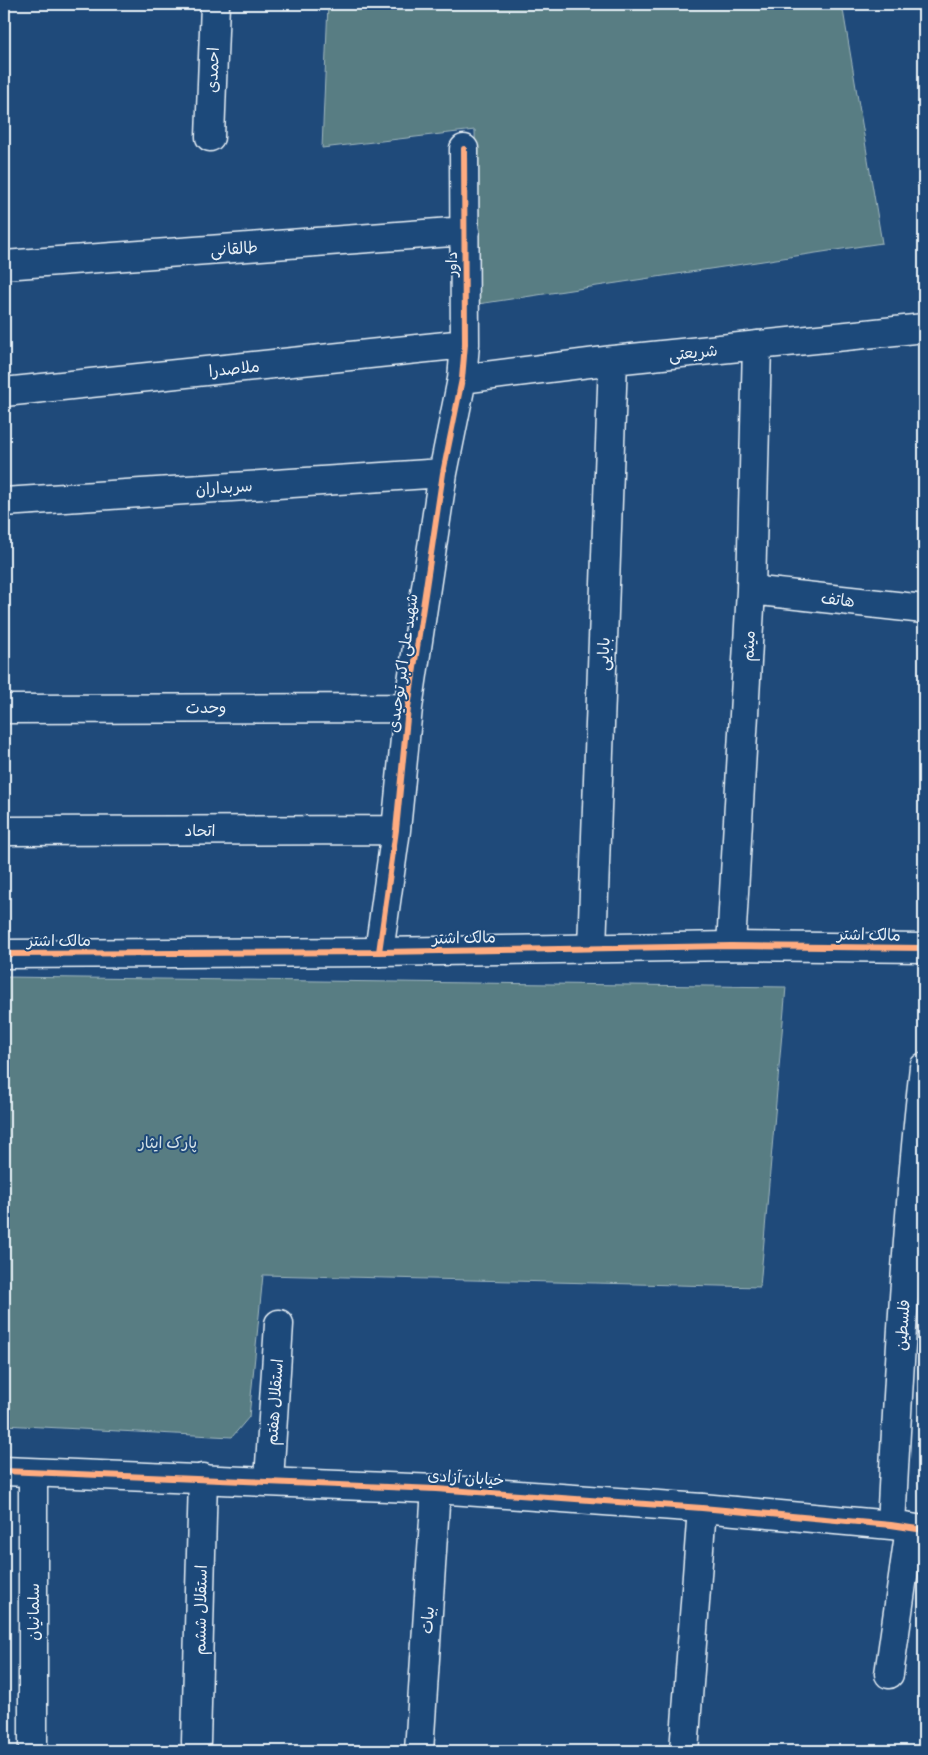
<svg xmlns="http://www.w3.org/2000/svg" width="928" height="1755" font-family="'Patrick Hand','Playpen Sans Arabic',sans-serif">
	<rect width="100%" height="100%" fill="#1f4a7a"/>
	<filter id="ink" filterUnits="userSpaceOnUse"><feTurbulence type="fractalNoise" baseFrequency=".02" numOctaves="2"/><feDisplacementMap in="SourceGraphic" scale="10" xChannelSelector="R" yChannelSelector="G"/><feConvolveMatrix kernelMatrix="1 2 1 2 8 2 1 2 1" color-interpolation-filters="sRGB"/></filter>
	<g filter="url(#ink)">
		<!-- green -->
		<path fill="#597d83" stroke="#a0b7be" d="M328,4H842L882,243L478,304L475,130L322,148Z
			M4,977L786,987L760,1287L263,1275L249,1417L232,1437L4,1425Z"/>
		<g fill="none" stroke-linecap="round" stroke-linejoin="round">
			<!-- street casing -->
			<g stroke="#e8f1f8" stroke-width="31">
				<path id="street" d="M210,137L215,4
					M4,265L465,231
					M462,379L613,360L924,328
					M4,392L465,344
					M4,502L443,473
					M751,590L924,609
					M4,709L408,708
					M4,831L396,830
					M731,946L751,590L757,345
					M592,948L613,360
					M379,952L396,830L408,708L443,473L462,379L465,344L464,149
					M33,1473V1751
					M269,1480L279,1324
					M889,1674L910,1528
					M196,1742L203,1478
					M419,1751L436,1489
					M684,1751L702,1508"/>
			</g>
			<!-- secondary casing -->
			<g stroke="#e8f1f8" stroke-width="31">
				<path id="secondary" d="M4,954L379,952L731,946L924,948
					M4,1471L436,1489L702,1508L891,1525L924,1530
					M891,1525C899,1372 907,1219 924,1067"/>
			</g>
			<!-- street -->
			<use href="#street" stroke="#1f4a7a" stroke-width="28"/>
			<!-- secondary -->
			<use href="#secondary" stroke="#1f4a7a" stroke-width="28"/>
			<!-- cycleway casing -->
			<g stroke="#1f4a7a" stroke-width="9">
				<path id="cycleway" d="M379,952L396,830L408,708L443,473L462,379L465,344L464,149
					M4,954L379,952L731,946L924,948
					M4,1471L436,1489L702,1508L891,1525L924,1530"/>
			</g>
			<!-- cycleway -->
			<use href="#cycleway" stroke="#ffac80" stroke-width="6"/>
		</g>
	</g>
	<g text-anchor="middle" stroke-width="4" stroke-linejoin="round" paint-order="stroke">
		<!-- street labels -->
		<g font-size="16" fill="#e8f1f8" stroke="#1f4a7a">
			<text transform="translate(212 70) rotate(-88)" y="6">احمدی</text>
			<text transform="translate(234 248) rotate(-4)" y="6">طالقانی</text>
			<text transform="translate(451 264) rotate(-90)" y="6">داور</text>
			<text transform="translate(693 352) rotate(-6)" y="6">شریعتی</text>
			<text transform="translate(234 368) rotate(-6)" y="6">ملاصدرا</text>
			<text transform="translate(224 487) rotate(-4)" y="6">سربداران</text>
			<text transform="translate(838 599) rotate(6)" y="6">هاتف</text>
			<text transform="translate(748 646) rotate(-87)" y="6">میثم</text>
			<text transform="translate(603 654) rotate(-88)" y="6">بابایی</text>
			<text transform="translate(402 663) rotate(-82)" y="6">شهید علی اکبر توحیدی</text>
			<text transform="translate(206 707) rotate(-1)" y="6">وحدت</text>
			<text x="200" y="836">اتحاد</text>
			<text transform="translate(869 934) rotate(1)" y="6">مالک اشتر</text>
			<text transform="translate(464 937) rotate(-1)" y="6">مالک اشتر</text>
			<text x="59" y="946">مالک اشتر</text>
			<text transform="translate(902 1325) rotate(-86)" y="6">فلسطین</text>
			<text transform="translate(274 1402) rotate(-86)" y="6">استقلال هفتم</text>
			<text transform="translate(466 1477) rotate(4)" y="6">خیابان آزادی</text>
			<text transform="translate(200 1610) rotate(-89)" y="6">استقلال ششم</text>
			<text transform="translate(33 1612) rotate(-90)" y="6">سلمانیان</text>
			<text transform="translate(427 1620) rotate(-86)" y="6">بیات</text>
		</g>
		<!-- park labels -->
		<g font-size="16" fill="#d3e0e6" stroke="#1f4a7a">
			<text x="168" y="1148">پارک ایثار</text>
		</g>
	</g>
	<!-- margin -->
	<rect width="928" height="1755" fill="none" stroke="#1f4a7a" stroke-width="20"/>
	<rect x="10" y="10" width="908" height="1735" fill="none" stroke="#e8f1f8" stroke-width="2" filter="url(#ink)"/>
</svg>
